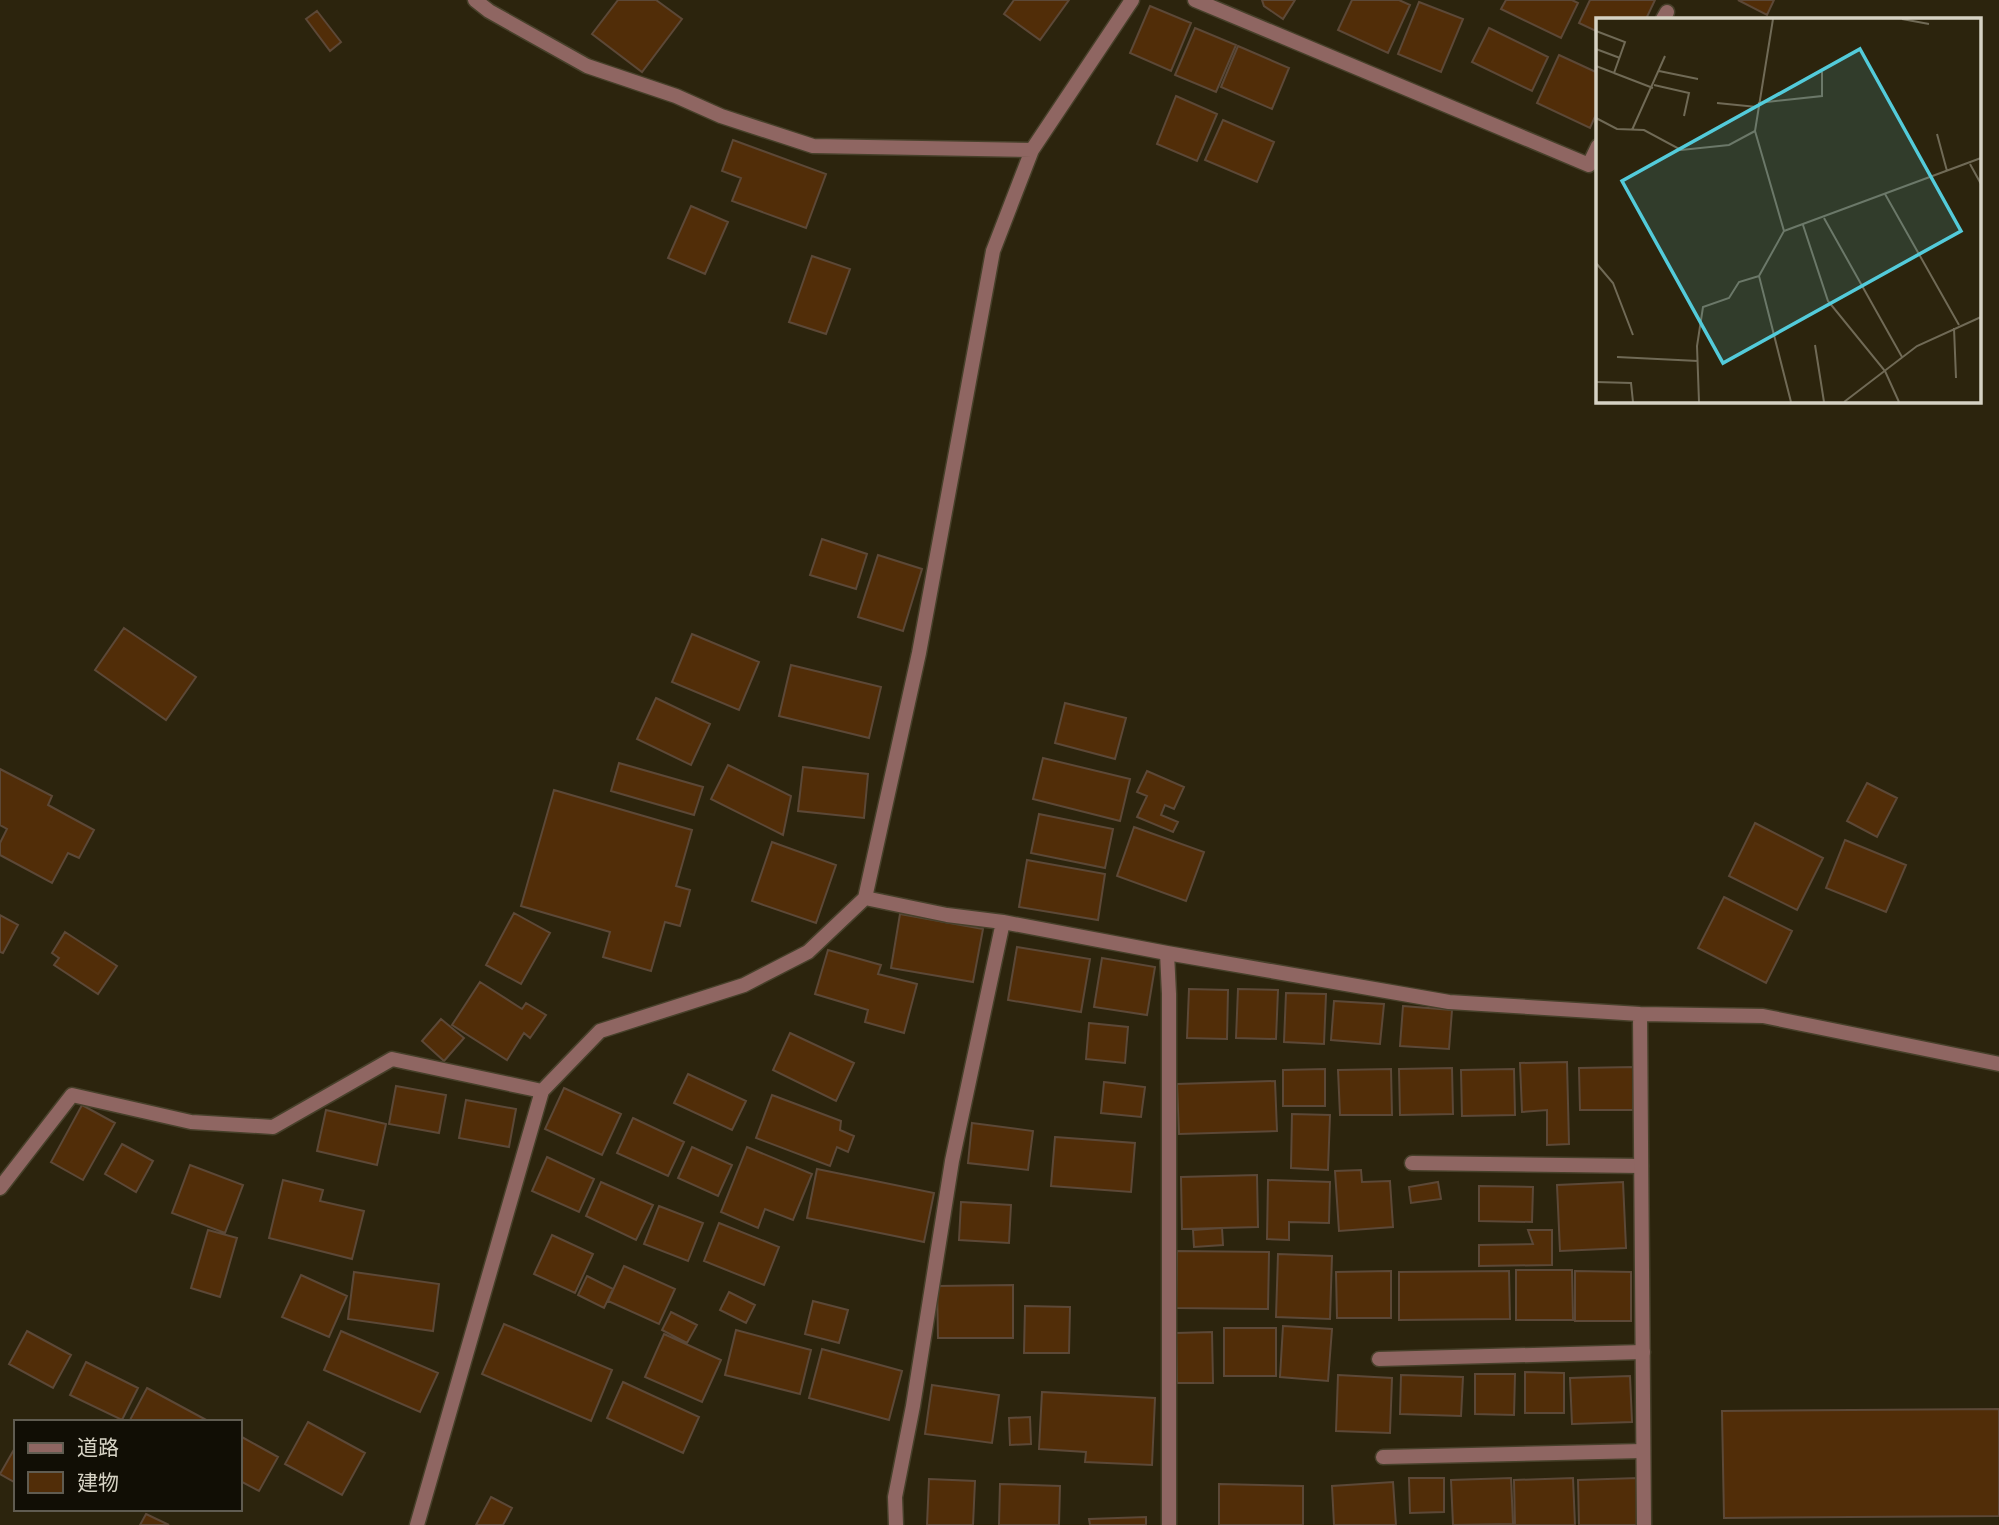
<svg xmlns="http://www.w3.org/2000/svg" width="1999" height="1525" font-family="Ubuntu,'Noto Sans JP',sans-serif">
	<rect width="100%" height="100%" fill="#2c240d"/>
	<!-- building -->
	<path fill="#512d08" stroke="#5c4837" stroke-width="2" d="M618,0H656L682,19L642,72L592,34Z
		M1014,0H1069L1040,40L1004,14Z
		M1262,0H1295L1283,19L1264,6Z
		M1352,0H1399L1410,5L1388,53L1338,30Z
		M1506,0H1572L1578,3L1561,38L1501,9Z
		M1590,0H1655L1646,19H1598V32L1579,23Z
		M1738,0H1774L1767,15Z
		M1419,2L1463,19L1441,72L1398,54Z
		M1150,6L1191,23L1171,71L1130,53Z
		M317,11L341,42L330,51L306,19Z
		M1195,28L1236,45L1216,92L1175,75Z
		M1489,28L1548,57L1532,91L1472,62Z
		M1238,46L1289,68L1272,109L1221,87Z
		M1559,55L1598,73V110L1590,128L1537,103Z
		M1176,96L1217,114L1197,161L1157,144Z
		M1223,120L1274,142L1257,182L1205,160Z
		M733,140L826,174L806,228L732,201L741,178L722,171Z
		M691,206L728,222L705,274L668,258Z
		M812,256L850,269L826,334L789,322Z
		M822,539L867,554L856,589L810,575Z
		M878,555L922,569L903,631L858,617Z
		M124,628L196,677L166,720L95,670Z
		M692,634L759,662L739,710L672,682Z
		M791,665L881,687L869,738L779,716Z
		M656,698L710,724L691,765L637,739Z
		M1065,703L1126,718L1115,759L1055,743Z
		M1043,758L1130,779L1120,821L1033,799Z
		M619,763L703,787L694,815L611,791Z
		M728,765L791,796L783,835L711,799Z
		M803,767L868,774L864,818L798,811Z
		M0,769L52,796L48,805L94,830L79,858L68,853L52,883L0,855V843L7,829L0,825Z
		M1147,771L1184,787L1174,809L1165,805L1161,815L1178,822L1173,832L1137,817L1147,796L1137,792Z
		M1867,783L1897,798L1877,837L1847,821Z
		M554,790L692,830L676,886L690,890L680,926L665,922L651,971L603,957L610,932L521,906Z
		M1039,814L1113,829L1105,868L1031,853Z
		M1755,823L1823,858L1797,910L1729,876Z
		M1134,827L1204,852L1186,901L1117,876Z
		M1845,840L1906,865L1886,912L1826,888Z
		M772,842L836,865L816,923L752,901Z
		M1027,860L1105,874L1098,920L1019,907Z
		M1724,897L1792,931L1766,983L1698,948Z
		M514,913L550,933L521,984L486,965Z
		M900,914L983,929L973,982L891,968Z
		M0,915L18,925L3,953L0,952Z
		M65,932L117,966L98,994L54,965L59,958L52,953Z
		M1017,947L1090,959L1081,1012L1008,1000Z
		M828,950L881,965L878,974L917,984L904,1033L865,1022L868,1010L815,994Z
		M1102,958L1155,967L1147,1015L1094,1007Z
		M480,982L522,1009L526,1003L546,1015L530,1038L524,1033L507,1060L452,1025Z
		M1189,989L1228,990L1227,1039L1187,1038Z
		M1238,989L1278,990L1276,1039L1236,1038Z
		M1286,993L1326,994L1324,1044L1284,1042Z
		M1334,1001L1384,1004L1380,1044L1331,1040Z
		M1403,1006L1452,1010L1449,1049L1400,1046Z
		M441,1019L464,1038L444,1061L422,1041Z
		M1089,1023L1128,1027L1125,1063L1086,1059Z
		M790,1033L854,1063L836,1101L773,1070Z
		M1567,1062L1569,1144L1547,1145V1110L1522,1112L1520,1063Z
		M1633,1067V1110H1580L1579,1068Z
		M1452,1068L1453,1114L1400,1115L1399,1069Z
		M1325,1069V1106H1283V1070Z
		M1391,1069L1392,1115H1340L1338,1070Z
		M1514,1069L1515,1115L1462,1116L1461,1070Z
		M688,1074L746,1101L732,1130L674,1103Z
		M1275,1081L1277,1131L1179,1134L1177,1084Z
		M1104,1082L1145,1087L1141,1117L1101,1113Z
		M396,1086L446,1095L439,1133L389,1124Z
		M564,1088L621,1114L602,1155L545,1129Z
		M772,1095L841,1121L840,1130L854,1136L848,1152L837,1147L830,1166L756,1138Z
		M466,1100L516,1109L509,1147L459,1138Z
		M82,1105L115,1123L83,1180L51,1162Z
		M326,1110L386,1124L377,1165L317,1151Z
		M1292,1114L1330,1115L1328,1170L1291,1168Z
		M633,1118L684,1142L668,1176L617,1153Z
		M972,1123L1033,1131L1028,1170L968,1163Z
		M1055,1137L1135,1143L1131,1192L1051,1186Z
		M122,1144L153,1161L136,1192L105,1174Z
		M692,1147L732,1165L718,1196L678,1178Z
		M747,1147L812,1174L793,1220L765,1209L758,1228L721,1212Z
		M547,1157L594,1179L579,1212L532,1191Z
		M190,1165L243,1185L225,1233L172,1213Z
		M817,1169L934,1193L924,1242L807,1218Z
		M1361,1170L1362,1182L1390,1181L1393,1227L1339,1231L1335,1171Z
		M1257,1175L1258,1227L1182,1229L1181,1177Z
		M283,1180L323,1190L320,1201L364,1211L352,1259L269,1238Z
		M1268,1180L1330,1182L1329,1223L1289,1222V1240L1267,1239Z
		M601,1182L653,1205L636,1240L586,1216Z
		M1438,1182L1441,1199L1411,1203L1409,1187Z
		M1623,1182L1626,1248L1560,1251L1557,1185Z
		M1479,1186L1533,1187L1532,1222L1479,1221Z
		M961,1202L1011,1205L1009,1243L959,1240Z
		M659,1206L703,1223L688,1261L644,1244Z
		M719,1223L779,1247L764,1285L704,1261Z
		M1222,1228L1223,1245L1194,1247L1193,1230Z
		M208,1230L237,1238L220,1297L191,1288Z
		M1528,1230H1552V1265L1479,1266V1245L1533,1244Z
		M552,1235L593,1254L575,1293L534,1274Z
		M1177,1251L1269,1252L1268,1309L1176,1308Z
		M1278,1254L1332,1256L1330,1319L1276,1317Z
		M624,1266L675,1289L659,1324L608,1301Z
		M1516,1270H1572L1573,1320H1516Z
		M1391,1271V1318H1337L1336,1272Z
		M1509,1271L1510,1319L1399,1320V1272Z
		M1575,1271L1631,1272V1321H1575Z
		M354,1272L439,1284L433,1331L348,1319Z
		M301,1275L347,1296L329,1337L282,1317Z
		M587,1276L613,1289L604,1308L578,1295Z
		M1013,1285V1338H938L937,1286Z
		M729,1292L755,1305L746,1323L720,1310Z
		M813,1301L848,1310L839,1343L805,1334Z
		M1025,1306L1070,1307L1069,1353H1024Z
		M671,1312L697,1325L687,1343L662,1330Z
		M504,1324L612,1370L591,1421L482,1374Z
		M1283,1326L1332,1329L1328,1381L1280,1377Z
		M1224,1328H1276V1376H1224Z
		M736,1330L811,1350L800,1394L725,1375Z
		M27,1331L71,1355L53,1388L9,1364Z
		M341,1331L438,1373L420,1412L324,1370Z
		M1212,1332L1213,1383H1177L1176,1333Z
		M664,1334L721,1360L702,1402L645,1377Z
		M822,1349L902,1371L889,1420L809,1398Z
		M86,1362L138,1388L122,1420L70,1395Z
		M1525,1372L1564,1373V1413H1525Z
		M1475,1374H1515L1514,1415L1475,1414Z
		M1338,1375L1392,1378L1390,1433L1336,1431Z
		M1401,1375L1463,1377L1461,1416L1400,1414Z
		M1630,1376L1632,1422L1572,1424L1570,1378Z
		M623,1382L699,1417L683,1453L607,1418Z
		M932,1385L999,1395L992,1443L925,1434Z
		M147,1388L210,1422H134L130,1420Z
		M1042,1392L1155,1398L1152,1465L1085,1462L1086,1452L1039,1449Z
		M1999,1409V1516L1724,1518L1722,1411Z
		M1030,1417L1031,1444L1010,1445L1009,1418Z
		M308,1422L365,1453L342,1495L285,1464Z
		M240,1436L278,1457L259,1491L240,1481Z
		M16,1446V1483L0,1474Z
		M1409,1478H1444V1512L1410,1513Z
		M1511,1478L1513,1524L1453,1525L1451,1480Z
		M1573,1478L1575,1525H1515L1514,1480Z
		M1637,1478L1639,1525H1579L1578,1480Z
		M929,1479L975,1481L973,1525H927Z
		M1393,1482L1396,1525H1334L1332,1486Z
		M1000,1484L1060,1486L1059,1525H999Z
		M1219,1484L1303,1486V1525H1219Z
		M491,1497L512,1508L503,1525H476Z
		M146,1514L169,1525H140Z
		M1146,1517V1525H1090L1089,1519Z"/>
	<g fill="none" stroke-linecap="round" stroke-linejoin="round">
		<!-- service casing -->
		<g stroke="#47402a" stroke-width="17">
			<path id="service" d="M1412,1163L1641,1166
				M1379,1359L1643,1352
				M1383,1457L1643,1451"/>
		</g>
		<!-- minor casing -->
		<g stroke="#47402a" stroke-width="17">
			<path id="minor" d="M475,0L489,11L587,66L676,96L721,116L813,146L1032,150
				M1195,0L1589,165L1598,146
				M1663,19L1667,12
				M865,898L947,915L1003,922L1167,953L1449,1002L1640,1014L1763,1016L1999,1064
				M1167,953L1169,994V1525
				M1640,1014L1644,1525
				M0,1188L72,1095L191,1122L273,1127L392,1059L542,1091
				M417,1525L542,1091L600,1031L744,985L808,952L865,898L919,653L993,251L1032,150L1132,0
				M896,1525L895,1497L913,1406L952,1161L1003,922"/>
		</g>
		<!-- service -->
		<use href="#service" stroke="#8f6662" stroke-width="14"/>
		<!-- minor -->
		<use href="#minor" stroke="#8f6662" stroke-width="14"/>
	</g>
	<!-- overview -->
	<g transform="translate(1596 18)">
		<rect width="385" height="385" fill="#2c240d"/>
		<path fill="none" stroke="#706a56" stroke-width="2" d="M177,1L159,113L188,213L163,258L195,384M306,1L333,6M0,13L29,24L18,55L0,48M0,31L24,40M63,53L102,61M18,55L57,70M58,67L93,75L88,98M121,85L161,89M162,85L226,78V54M0,100L21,111L48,112L85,132L133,127L159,113M36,112L69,38M341,116L351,153M374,146L385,166M289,176L363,307M228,200L306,339M207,207L232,283L289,353L303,384M188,213L385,140M0,245L17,265L37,317M358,310L360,360M219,327L228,384M21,339L102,343M0,364L35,365L37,384M103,384L101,328L107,289L133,280L143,264L163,258M248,384L321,328L385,299"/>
		<path fill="#53cbda" fill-opacity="0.15" stroke="#53cbda" stroke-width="3.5" d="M264,31L365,213L127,345L26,163Z"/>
		<rect width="385" height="385" fill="none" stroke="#d6d2c4" stroke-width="3.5"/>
	</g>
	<!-- legend -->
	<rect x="14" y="1420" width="228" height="91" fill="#110e05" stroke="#605c51" stroke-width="2"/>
	<rect x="28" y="1443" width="35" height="10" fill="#8f6662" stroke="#605c51" stroke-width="2"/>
	<text x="77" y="1455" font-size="21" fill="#d6d2c4">道路</text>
	<rect x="28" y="1472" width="35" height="21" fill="#512d08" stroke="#605c51" stroke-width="2"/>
	<text x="77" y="1490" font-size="21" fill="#d6d2c4">建物</text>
</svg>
